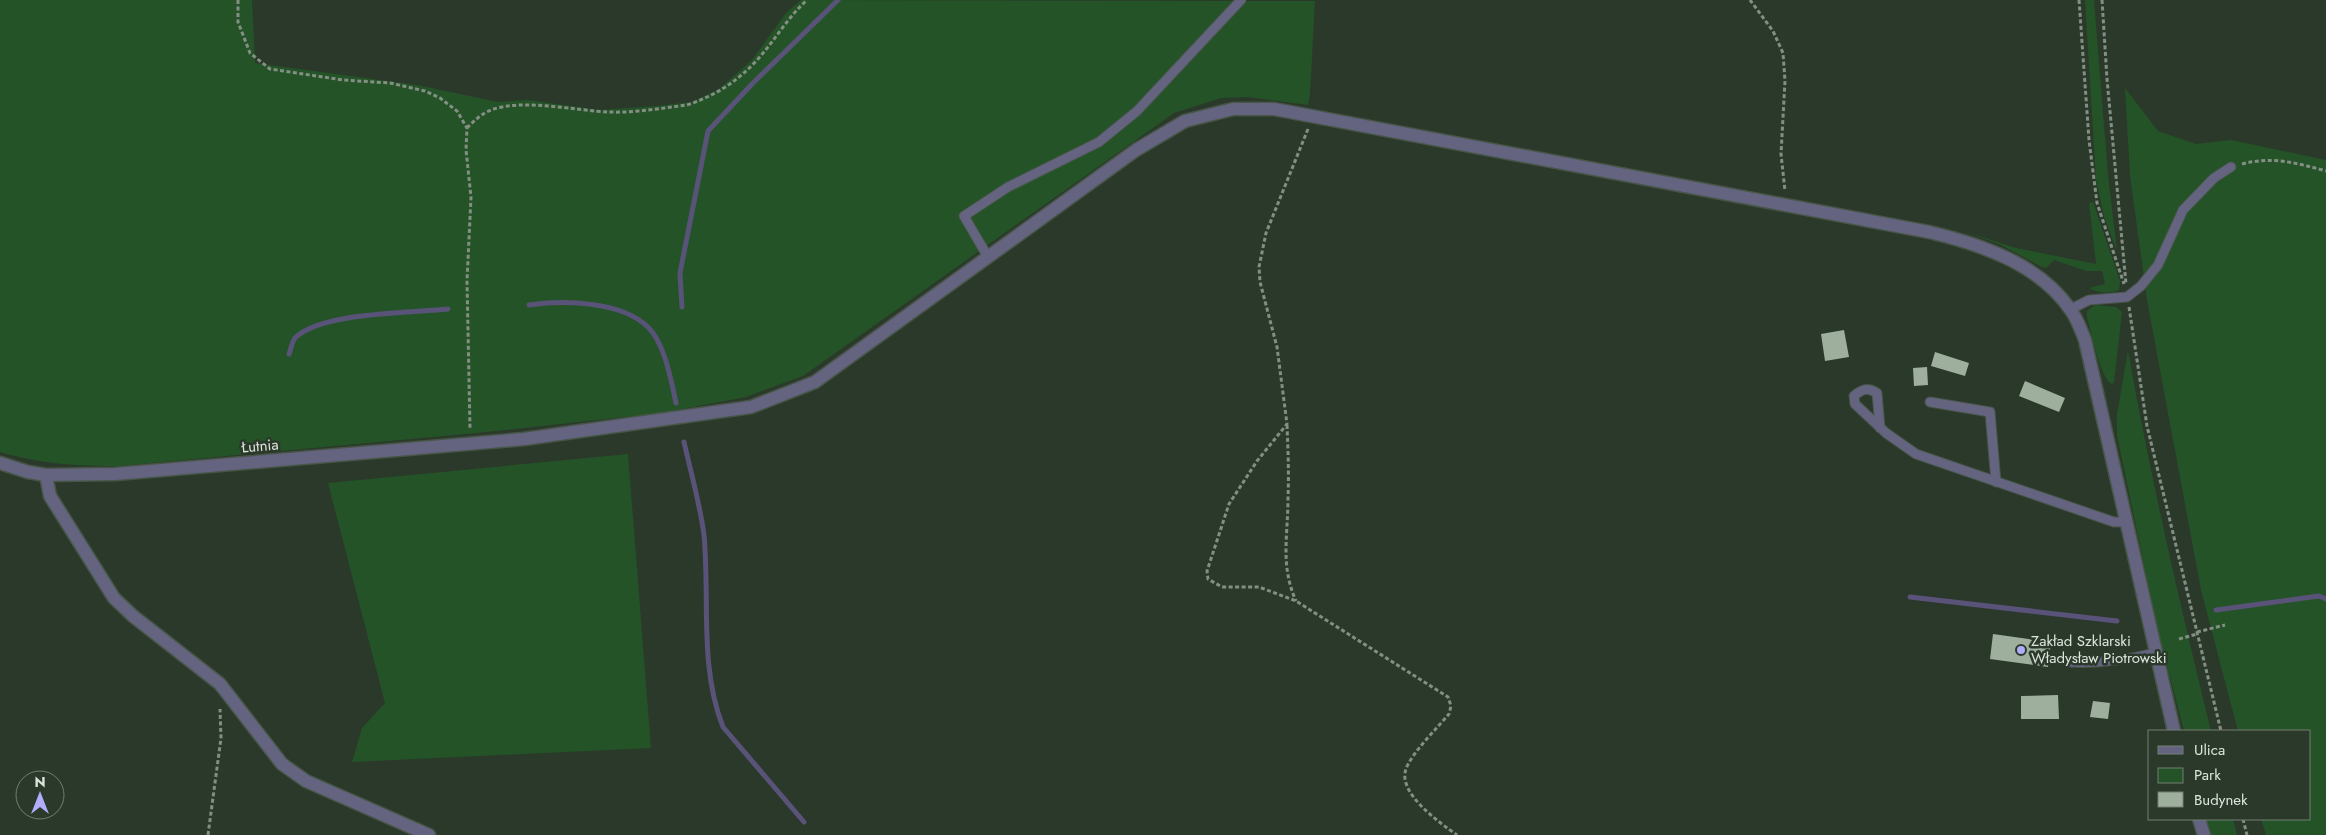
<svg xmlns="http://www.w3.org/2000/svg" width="2326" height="835" font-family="Jost,sans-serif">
	<rect width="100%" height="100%" fill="#2b392b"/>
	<!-- green -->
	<path fill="#245327" d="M0,0H252L255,63L417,85L498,102L528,100L599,110L656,106L692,102L719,89L752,60L786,13L801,0L1315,1L1310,94L1308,105L1247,97L1221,98L1174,113L803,376L746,397L661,413L477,433L119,466C76,466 41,464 0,452Z
		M2085,0H2094L2108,175L2117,251L2104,217L2096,180Z
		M2125,88L2158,131L2196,144L2231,140L2326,160V835H2266L2261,819H2310V731H2238L2201,590L2147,300L2130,175Z
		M2093,202L2120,281L2119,290C2110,294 2097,293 2089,288L2105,284L2102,271H2086L2054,260L2046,268L2042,267L2001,245L1966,232L2016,248L2096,264L2089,203Z
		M2095,305L2116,307L2122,312L2114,382L2112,384C2100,378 2091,331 2087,317V311Z
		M2128,351C2151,479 2180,605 2211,731H2184L2157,627L2117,435V414Z
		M628,454L651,748L352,762L362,728L385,703L328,483Z
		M2206,819H2233L2237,835H2211Z"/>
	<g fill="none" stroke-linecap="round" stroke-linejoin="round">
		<!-- stream -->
		<path stroke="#595379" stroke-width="5" d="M529,305C564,300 621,301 648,327C665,344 671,380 676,403
			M682,307L680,273L708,131L753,83L838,0
			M289,354C291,349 292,340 296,337C323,312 411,313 448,309
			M684,442C691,473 700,504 704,535C710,599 699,666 723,727L804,822
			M1910,597L2117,621
			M2216,610L2319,596L2326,599"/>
	</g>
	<!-- building -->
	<path fill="#9eaf9e" d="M1844,330L1849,357L1825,361L1821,334Z
		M1935,352L1969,363L1965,376L1931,366Z
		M1927,367L1928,385L1914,386L1913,368Z
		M2025,381L2065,398L2059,412L2019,396Z
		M1993,634L2051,642L2048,667L1990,659Z
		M2058,695L2059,719H2021V696Z
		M2093,701L2110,703L2108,719L2090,717Z"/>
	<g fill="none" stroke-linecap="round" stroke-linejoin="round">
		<!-- service casing -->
		<g stroke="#475547" stroke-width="11">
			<path id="service" d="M988,257L964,216L1008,187L1099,142L1137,111L1241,0
				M2071,309L2089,300L2127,297L2141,286L2158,265L2183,210L2214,178L2231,167
				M1930,402L1990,412L1996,482
				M1880,428L1877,393C1868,387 1862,389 1854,396L1855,404L1886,433L1916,454L2114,522H2125
				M2069,662C2098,664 2126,660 2155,653"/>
		</g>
		<!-- minor casing -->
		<g stroke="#475547" stroke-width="15">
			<path id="minor" d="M0,463L28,472L46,475L115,474L524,439L751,407L815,382L1136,150L1185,121L1233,109H1274L1929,232C1980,244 2039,264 2070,309C2077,318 2081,330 2085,340L2174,731
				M46,475L50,496L114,598L133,616L220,684L282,764L306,781L429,835
				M2199,819L2204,835"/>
		</g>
		<!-- path -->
		<path stroke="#848f84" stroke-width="3" stroke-dasharray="4 2.5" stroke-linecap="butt" d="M238,0V22L250,53L270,69L343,80L390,83L425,91L440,98L457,111L467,128L466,150L471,197L467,281L470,429
			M1750,0L1773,31L1783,53L1785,81L1781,154L1785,191
			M2079,0L2089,140L2097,203L2124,284
			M2102,0L2107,79L2126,284
			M467,128C474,121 481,114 491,110C522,98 576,111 610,112C636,113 662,108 687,105C715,96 738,81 758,59C775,40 788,17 807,0
			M1308,129L1266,233L1259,267L1260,282L1277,347L1287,424L1257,461L1229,504L1207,571L1208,579L1222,587H1259L1296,601L1448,697L1451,706L1449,714C1438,727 1411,754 1406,769C1397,793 1440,823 1457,835
			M2242,164C2272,156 2297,163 2326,171
			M2129,307L2147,426L2221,731
			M1287,425C1288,449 1289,474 1288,498C1288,536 1280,565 1296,601
			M2197,632L2225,625
			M2179,639L2197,634
			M2243,819L2247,835
			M208,835L221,738L220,709"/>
		<!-- service -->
		<use href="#service" stroke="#646481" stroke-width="9"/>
		<!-- minor -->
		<use href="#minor" stroke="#646481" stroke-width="12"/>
	</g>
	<!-- markers -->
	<circle fill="#b1adfa" stroke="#2b392b" stroke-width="2" cx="2021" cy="650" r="5"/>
	<g text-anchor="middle" stroke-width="5" stroke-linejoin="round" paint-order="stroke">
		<!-- street labels -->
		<g font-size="15" fill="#dce5dc" stroke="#2b392b">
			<text transform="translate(260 446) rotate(-5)" y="5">Łutnia</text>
		</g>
		<!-- poi labels -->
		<g font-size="15" fill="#dce5dc" stroke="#2b392b" text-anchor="start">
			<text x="2031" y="646">Zakład Szklarski<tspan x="2031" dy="17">Władysław Piotrowski</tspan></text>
		</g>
	</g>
	<!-- legend -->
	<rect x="2148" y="730" width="162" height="90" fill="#2b392b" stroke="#727e72"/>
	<rect x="2158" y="746" width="25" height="8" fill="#646481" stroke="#727e72"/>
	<text x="2194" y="755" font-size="15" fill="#dce5dc">Ulica</text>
	<rect x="2158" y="768" width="25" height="15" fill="#245327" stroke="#727e72"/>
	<text x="2194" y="780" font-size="15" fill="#dce5dc">Park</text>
	<rect x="2158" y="792" width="25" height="15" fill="#9eaf9e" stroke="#727e72"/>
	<text x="2194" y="805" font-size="15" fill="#dce5dc">Budynek</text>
	<!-- north arrow -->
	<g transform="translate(40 795)"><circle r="24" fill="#2b392b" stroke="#727e72"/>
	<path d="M0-4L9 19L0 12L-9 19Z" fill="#b1adfa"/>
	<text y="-8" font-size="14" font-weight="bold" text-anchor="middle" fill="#dce5dc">N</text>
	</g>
</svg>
